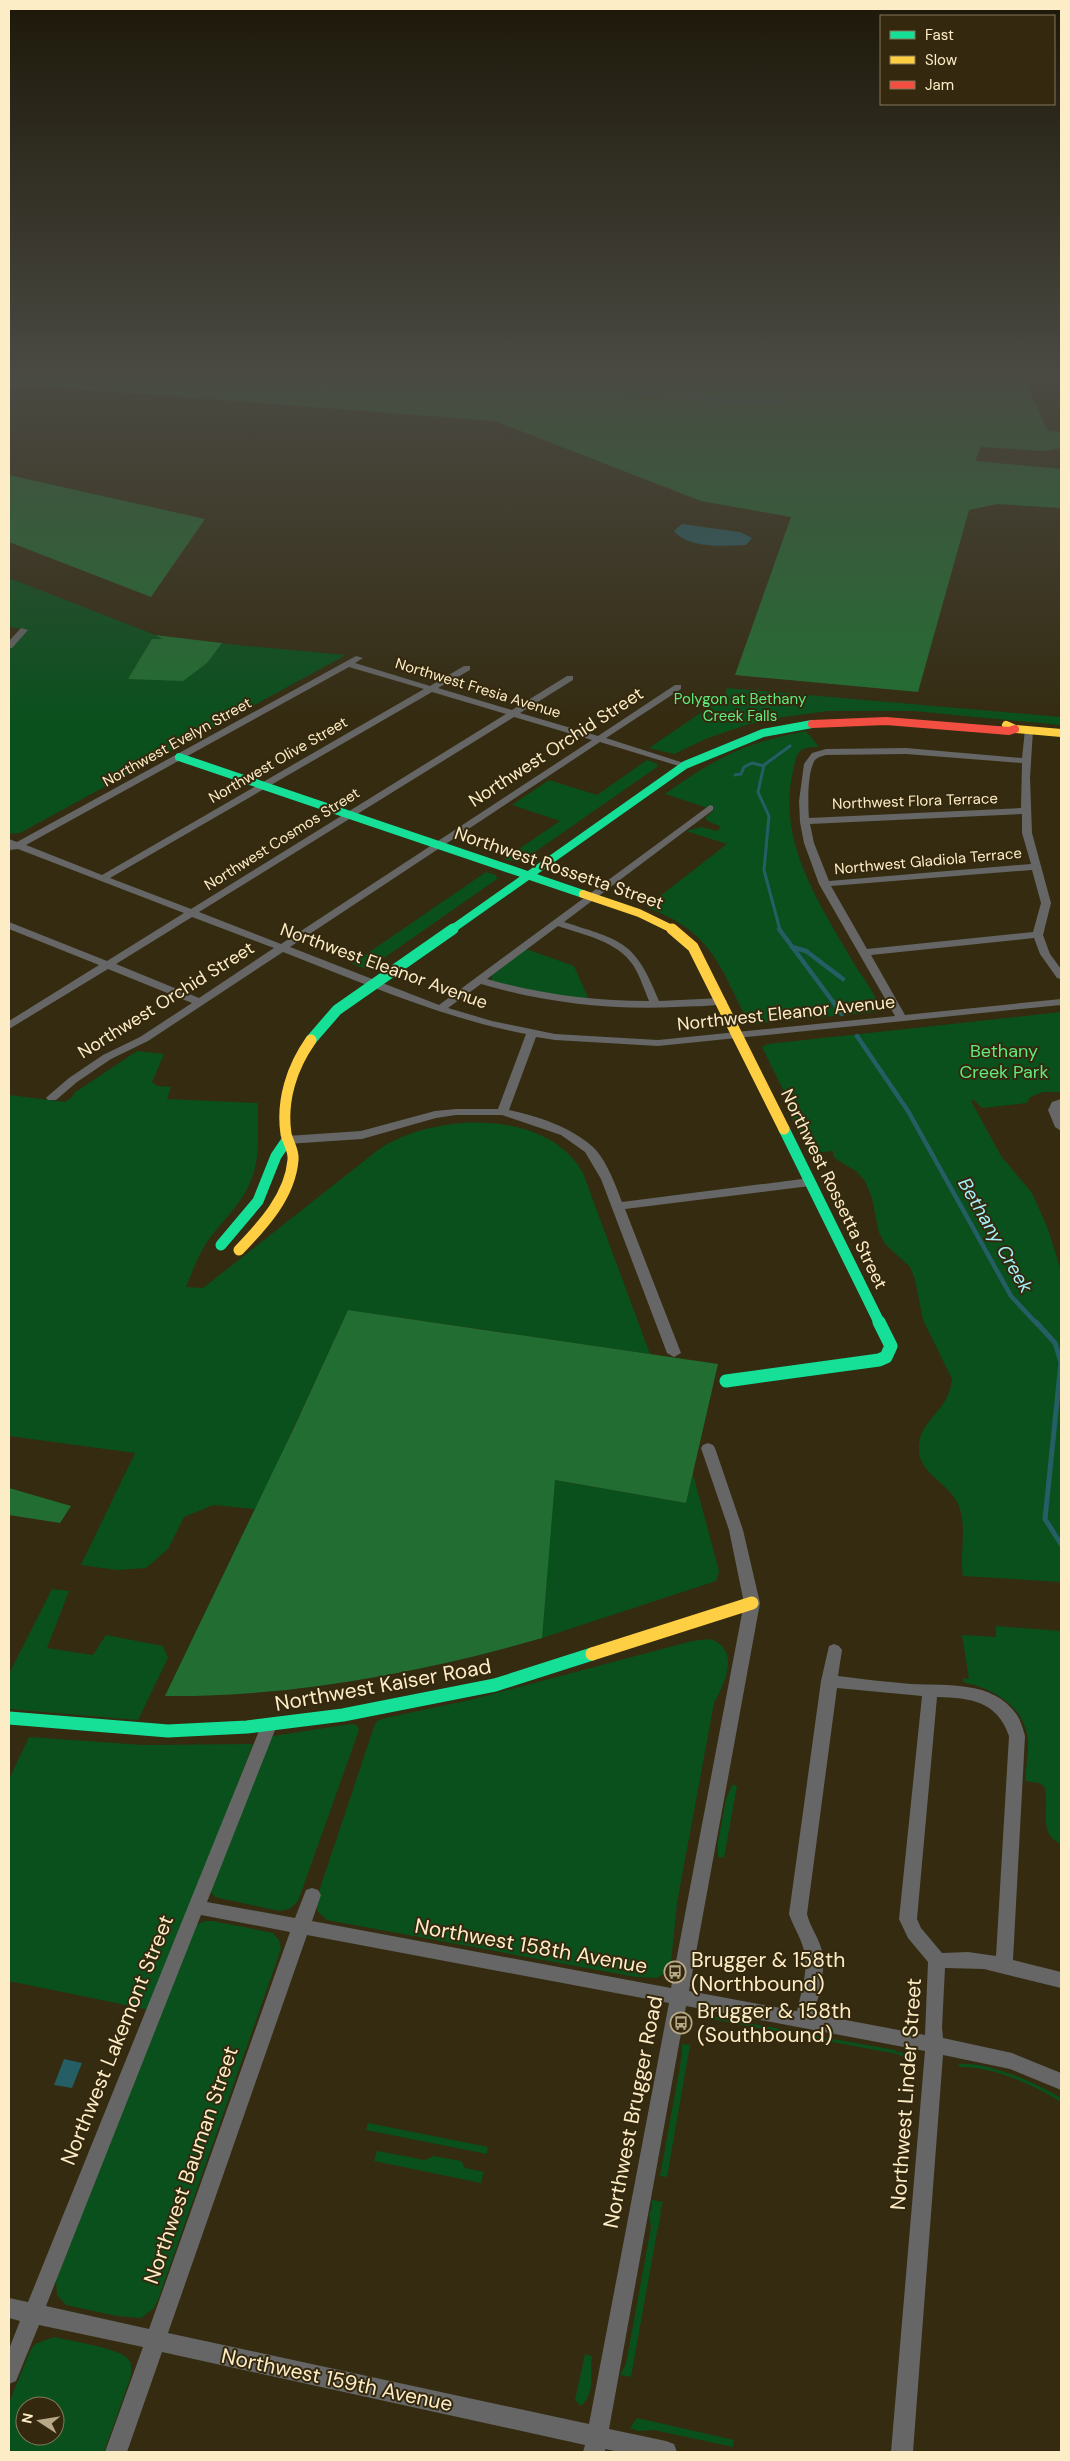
<svg xmlns="http://www.w3.org/2000/svg" width="1070" height="2461" font-family="'DM Sans',sans-serif">
	<rect width="100%" height="100%" fill="#342b11"/>
	<!-- green -->
	<path fill="#0a501d" fill-rule="evenodd" d="M9,578L163,638L346,655L20,833L9,834V645L25,629L9,627Z
		M727,688L1061,717V725L913,711H829L783,717L746,725L708,738L674,754L649,748L724,697Z
		M806,731L819,747C796,746 797,754 793,771C776,844 822,907 856,967C864,979 877,996 880,1010L875,1012L752,1024L748,1021C718,963 712,932 646,907L727,844L686,831L701,827L717,831L721,827L706,820V817L714,810L665,794C716,758 743,743 806,731Z
		M647,760L658,764L657,767L522,861L516,862L504,859L560,821L512,805L549,780L597,795Z
		M486,872L496,875L497,879L371,967L363,968L352,964Z
		M526,949L574,966L590,1002L564,999L492,981V975Z
		M1061,1012V1092H1043L1030,1097L1027,1103L982,1108L974,1100L971,1101L1001,1156L1032,1193L1048,1229L1061,1271V1582L963,1576C959,1552 969,1522 956,1500C945,1481 916,1471 919,1445C921,1418 949,1412 952,1379L923,1320L915,1279L910,1267L886,1245L879,1233L872,1198L865,1181L856,1171L839,1161L833,1156V1151L816,1153L817,1157L812,1158L793,1121L790,1104L762,1047L768,1044Z
		M137,1051L164,1054L152,1082L157,1086L171,1087L167,1099L258,1103C257,1128 261,1151 253,1175C245,1200 225,1218 210,1238C200,1251 192,1272 186,1287L203,1288L378,1150C432,1113 547,1107 583,1173L650,1354L348,1310L278,1461L291,1434L686,1503L693,1474L719,1571L716,1581L542,1638L439,1664L311,1687L220,1695L165,1696L255,1509L213,1505L184,1517L168,1549L146,1568L117,1570L81,1565L135,1453L9,1436V1095L65,1102L73,1096L74,1093Z
		M52,1589L69,1591L47,1648L93,1655L106,1635L163,1646L168,1658L138,1720L9,1709V1674Z
		M996,1626L1061,1631V1844C1036,1833 1051,1807 1044,1786L1039,1783L1025,1781C1026,1766 1030,1748 1027,1734C1021,1703 990,1688 963,1682V1678L969,1679L962,1635L996,1637Z
		M710,1639C741,1649 725,1683 714,1703L677,1903L671,1963L666,1972L657,1978L636,1977L327,1920L317,1911V1897L374,1727L377,1721L385,1718L470,1700L692,1641Z
		M351,1724L357,1725L359,1730L298,1901L289,1909L279,1911L215,1897L210,1891L268,1740L273,1736Z
		M29,1737L143,1745L253,1744L150,2010L9,1981V1779Z
		M732,1785L737,1786L724,1858L718,1857V1842L726,1799Z
		M205,1921H213L273,1933L279,1940L281,1949L158,2300L154,2308L141,2318L117,2316L66,2305L57,2295L56,2281L191,1931L198,1924Z
		M708,2015L790,2031V2034L707,2018L701,2020L700,2016Z
		M816,2036L895,2050L898,2053L899,2051L910,2057L907,2058L897,2054L816,2039Z
		M682,2044L690,2045L667,2177L660,2176L682,2055Z
		M958,2064C988,2061 1036,2083 1061,2098V2102C1034,2085 992,2066 960,2067Z
		M368,2123L488,2147L487,2154L366,2130Z
		M377,2151L425,2160L434,2156L461,2161L465,2168L484,2172L481,2183L374,2161Z
		M652,2200L663,2202L661,2209H659L661,2211L658,2230H656L657,2232L631,2377L620,2375L626,2364L651,2227L649,2213L652,2209Z
		M54,2337C69,2341 122,2348 129,2360C133,2366 131,2373 130,2379L104,2452H9V2403L30,2351L35,2344ZM25,2406H55V2436H25Z
		M585,2354L592,2356C589,2374 597,2391 581,2406L575,2400Z
		M637,2418L734,2440L733,2447L654,2430L638,2431L630,2428Z"/>
	<!-- forest -->
	<path fill="#226e32" d="M9,377H1024L1047,430L1061,432V448L1044,451L981,447L975,461L1061,469V508L997,504L969,510L918,692L735,675L791,517L701,501L495,421L25,385L9,388Z
		M9,475L205,519L151,597L9,542Z
		M155,635L222,643L207,663L183,681L128,679L152,639H163Z
		M348,1310L718,1364L686,1503L555,1480L542,1638C420,1673 292,1697 165,1696L291,1434Z
		M9,1488L71,1506L60,1523L9,1515Z"/>
	<!-- water -->
	<path fill="#255e64" d="M682,524L740,532L752,538L746,545C725,546 689,549 674,531Z
		M64,2059L82,2063L72,2088L54,2085Z"/>
	<g fill="none" stroke-linecap="round" stroke-linejoin="round">
		<!-- stream-far3 -->
		<path stroke="#255e64" stroke-width="2.5" d="M245,377L366,390L586,389L760,403L788,399L796,394L789,377"/>
		<!-- stream-far2 -->
		<path stroke="#255e64" stroke-width="3" d="M735,775L741,774L744,767L752,763L764,766
			M780,930L764,870L769,816L758,792L764,765L790,746"/>
		<!-- stream-far1 -->
		<path stroke="#255e64" stroke-width="4.5" d="M779,929L842,1014
			M792,947L806,951L843,979
			M857,1036L908,1111L1011,1296L1037,1324"/>
		<!-- stream -->
		<path stroke="#255e64" stroke-width="5" d="M1036,1322L1055,1343L1061,1362L1045,1519L1061,1544"/>
		<!-- street -->
		<path fill="#656665" fill-rule="evenodd" d="M21,628L28,630L12,648H9V641Z
			M356,656L363,658L355,663L430,686L464,666H470V670L438,688L512,710L567,676H573V680L520,713L598,736L675,685H681V689L606,738L690,765L685,768L682,767L600,742L290,947L439,1005L710,805L713,806V810L564,922C623,941 635,941 659,1001L722,998L727,1001L726,1003C710,1007 692,1006 676,1007C611,1010 545,1003 481,984L448,1008L492,1021L555,1034L658,1040L895,1016L819,884L804,843L800,822L799,801L804,764L812,753L826,749L906,748L1022,758L1025,730L1029,727L1033,730L1030,778L1032,833L1051,903L1043,935L1050,954L1061,969V979L1057,978L1040,954L1034,938L871,955L905,1015L1061,999V1005L658,1046L555,1040L536,1037L509,1110C537,1116 571,1127 593,1147C606,1159 616,1186 622,1202L810,1178L816,1182L810,1186L625,1209L681,1353L674,1357L667,1353L601,1179L585,1152L561,1135L502,1115H456L436,1118L362,1139L287,1144L281,1140L287,1136L361,1131L435,1111L456,1109H498L526,1034C442,1018 363,983 283,952L148,1041L111,1059L77,1082L56,1100H48L46,1098L48,1096L69,1078L103,1055L140,1037L192,1003L108,969L9,1029V1021L99,965L9,929V922L107,961L184,913L18,849L10,850L9,839L17,842ZM349,667L424,689L102,875L26,845ZM432,692L506,714L191,909L110,878ZM514,717L592,740L281,944L199,912ZM906,754L1022,763L1021,808L809,818C808,804 807,772 815,760C818,757 822,756 826,755ZM1022,814V833L1031,864L829,881L814,843L810,824ZM1032,870L1041,903L1033,932L867,949L831,886ZM192,917L274,948L199,998L116,964ZM558,926C584,935 617,941 633,965C640,976 644,989 649,1001C593,1001 540,994 487,979Z
			M1061,1099V1131L1055,1127L1048,1110L1052,1102Z
			M708,1443L713,1445L715,1448L743,1530L760,1603L689,1991L797,2011C801,1992 810,1967 803,1947C800,1936 793,1926 789,1914L821,1681L829,1646L834,1644L839,1646L842,1650L838,1676C862,1679 887,1682 911,1684C947,1686 993,1680 1017,1715C1021,1721 1023,1729 1025,1736L1013,1960L1061,1972V1988L984,1969L945,1968L942,2027L943,2038L1012,2053L1061,2073V2090L1010,2069L943,2055L913,2452H891L925,2051L686,2006L609,2429L666,2441L674,2444L677,2452H619L605,2449V2452H583L585,2445L162,2352L127,2452H105L143,2347L39,2325L16,2381L9,2384V2349L20,2321L9,2318V2298L28,2302L263,1721L269,1719L275,1721L277,1725L207,1902L295,1918L306,1890L312,1888L318,1890L321,1895L312,1921L671,1988L744,1603L729,1530L701,1448L703,1445ZM837,1688L922,1696L899,1919L908,1938L928,1962L925,2035L814,2014C819,1995 826,1971 822,1951C819,1938 810,1927 807,1914ZM937,1697C971,1698 997,1701 1009,1736L996,1956L968,1952L942,1953L921,1928L917,1919ZM201,1915L290,1932L149,2329L46,2306ZM307,1935L669,2003L589,2424L168,2333Z"/>
		<!-- fast-far2 -->
		<path stroke="#16e098" stroke-width="8" d="M179,757L583,894
			M451,930L685,765L763,733L812,724"/>
		<!-- fast-far1 -->
		<path stroke="#16e098" stroke-width="11" d="M311,1040L337,1010L453,929
			M784,1129L880,1324
			M221,1245L258,1201L276,1156L287,1140"/>
		<!-- fast -->
		<path stroke="#16e098" stroke-width="13" d="M726,1381L879,1360L886,1357L891,1346L879,1322
			M9,1718L168,1731L247,1727L343,1715L495,1685L592,1654"/>
		<!-- slow-far2 -->
		<path stroke="#ffcf43" stroke-width="8" d="M1006,725L1015,729L1061,733
			M583,894L639,913L674,930"/>
		<!-- slow-far1 -->
		<path stroke="#ffcf43" stroke-width="11" d="M672,929L693,947L784,1129
			M239,1250C263,1225 290,1196 293,1160C294,1150 288,1143 286,1134C281,1100 292,1067 311,1040"/>
		<!-- slow -->
		<path stroke="#ffcf43" stroke-width="13" d="M592,1654L752,1603"/>
		<!-- jam -->
		<path stroke="#f24e42" stroke-width="8" d="M812,724L886,721L1009,731L1015,729"/>
	</g>
	<!-- sky -->
	<linearGradient id="sky" x2="0" y2="1"><stop stop-color="#1d1809"/><stop offset="0.52" stop-color="#4a4a43"/><stop offset="1" stop-color="#4a4a43" stop-opacity="0"/></linearGradient>
	<rect width="1070" height="721" fill="url(#sky)"/>
	<!-- icons -->
	<defs>
		<g id="bus-ring" transform="scale(1.125)"><circle r="9.5" fill="#34290f" stroke="#b7a987" stroke-width="1.5"/><path d="M-5-6H5V4H4V6H2V4H-2V6H-4V4H-5ZM-3.5-4V0h7V-4ZM-3.5 1.2v1.5H-2V1.2ZM2 1.2v1.5H3.5V1.2Z" fill="#b7a987"/></g>
	</defs>
	<g fill-rule="evenodd">
		<use href="#bus-ring" x="675" y="1972"/>
		<use href="#bus-ring" x="681" y="2023"/>
	</g>
	<g text-anchor="middle" stroke-width="4" stroke-linejoin="round" paint-order="stroke">
		<!-- far-street labels -->
		<g font-size="15" fill="#fdedc6" stroke="#34290f">
			<text transform="translate(478 688) rotate(17)" y="5">Northwest Fresia Avenue</text>
			<text transform="translate(177 742) rotate(-29)" y="5">Northwest Evelyn Street</text>
			<text transform="translate(278 760) rotate(-30)" y="5">Northwest Olive Street</text>
			<text transform="translate(915 801) rotate(-2)" y="5">Northwest Flora Terrace</text>
			<text transform="translate(282 839) rotate(-32)" y="5">Northwest Cosmos Street</text>
			<text transform="translate(928 861) rotate(-5)" y="5">Northwest Gladiola Terrace</text>
		</g>
		<!-- far-park labels -->
		<g font-size="15" fill="#60ec7e" stroke="#34290f">
			<text x="740" y="704">Polygon at Bethany<tspan x="740" dy="17">Creek Falls</tspan></text>
		</g>
		<!-- street labels -->
		<g font-size="18" fill="#fdedc6" stroke="#34290f">
			<text transform="translate(556 747) rotate(-33)" y="6">Northwest Orchid Street</text>
			<text transform="translate(559 868) rotate(19)" y="6">Northwest Rossetta Street</text>
			<text transform="translate(384 966) rotate(20)" y="6">Northwest Eleanor Avenue</text>
			<text transform="translate(166 1000) rotate(-32)" y="6">Northwest Orchid Street</text>
			<text transform="translate(786 1013) rotate(-6)" y="6">Northwest Eleanor Avenue</text>
			<text transform="translate(834 1189) rotate(64)" y="6">Northwest Rossetta Street</text>
		</g>
		<!-- park labels -->
		<g font-size="18" fill="#60ec7e" stroke="#34290f">
			<text x="1004" y="1057">Bethany<tspan x="1004" dy="21">Creek Park</tspan></text>
		</g>
		<!-- water labels -->
		<g font-size="19" font-style="italic" fill="#a4f1fc" stroke="#34290f">
			<text transform="translate(996 1235) rotate(60)" y="7">Bethany Creek</text>
		</g>
		<!-- near-street labels -->
		<g font-size="21" fill="#fdedc6" stroke="#34290f">
			<text transform="translate(383 1685) rotate(-10)" y="7">Northwest Kaiser Road</text>
			<text transform="translate(531 1946) rotate(10)" y="7">Northwest 158th Avenue</text>
			<text transform="translate(117 2040) rotate(-68)" y="7">Northwest Lakemont Street</text>
			<text transform="translate(906 2094) rotate(-86)" y="7">Northwest Linder Street</text>
			<text transform="translate(633 2112) rotate(-79)" y="7">Northwest Brugger Road</text>
			<text transform="translate(191 2165) rotate(-71)" y="7">Northwest Bauman Street</text>
			<text transform="translate(337 2380) rotate(12)" y="7">Northwest 159th Avenue</text>
		</g>
		<!-- near-poi labels -->
		<g font-size="21" fill="#fdedc6" stroke="#34290f" text-anchor="start">
			<text x="691" y="1967">Brugger &amp; 158th<tspan x="691" dy="24">(Northbound)</tspan></text>
			<text x="697" y="2018">Brugger &amp; 158th<tspan x="697" dy="24">(Southbound)</tspan></text>
		</g>
	</g>
	<!-- border -->
	<rect width="1070" height="2461" fill="none" stroke="#fdedc6" stroke-width="20"/>
	<!-- legend -->
	<rect x="880" y="15" width="175" height="90" fill="#34290f" stroke="#847758"/>
	<rect x="890" y="31" width="25" height="8" fill="#16e098" stroke="#847758"/>
	<text x="925" y="40" font-size="15" fill="#fdedc6">Fast</text>
	<rect x="890" y="56" width="25" height="8" fill="#ffcf43" stroke="#847758"/>
	<text x="925" y="65" font-size="15" fill="#fdedc6">Slow</text>
	<rect x="890" y="81" width="25" height="8" fill="#f24e42" stroke="#847758"/>
	<text x="925" y="90" font-size="15" fill="#fdedc6">Jam</text>
	<!-- north arrow -->
	<g transform="translate(40 2421) rotate(282)"><circle r="24" fill="#34290f" stroke="#847758"/>
	<path d="M0-4L9 19L0 12L-9 19Z" fill="#b7a987"/>
	<text y="-8" font-size="14" font-weight="bold" text-anchor="middle" fill="#fdedc6">N</text>
	</g>
</svg>
